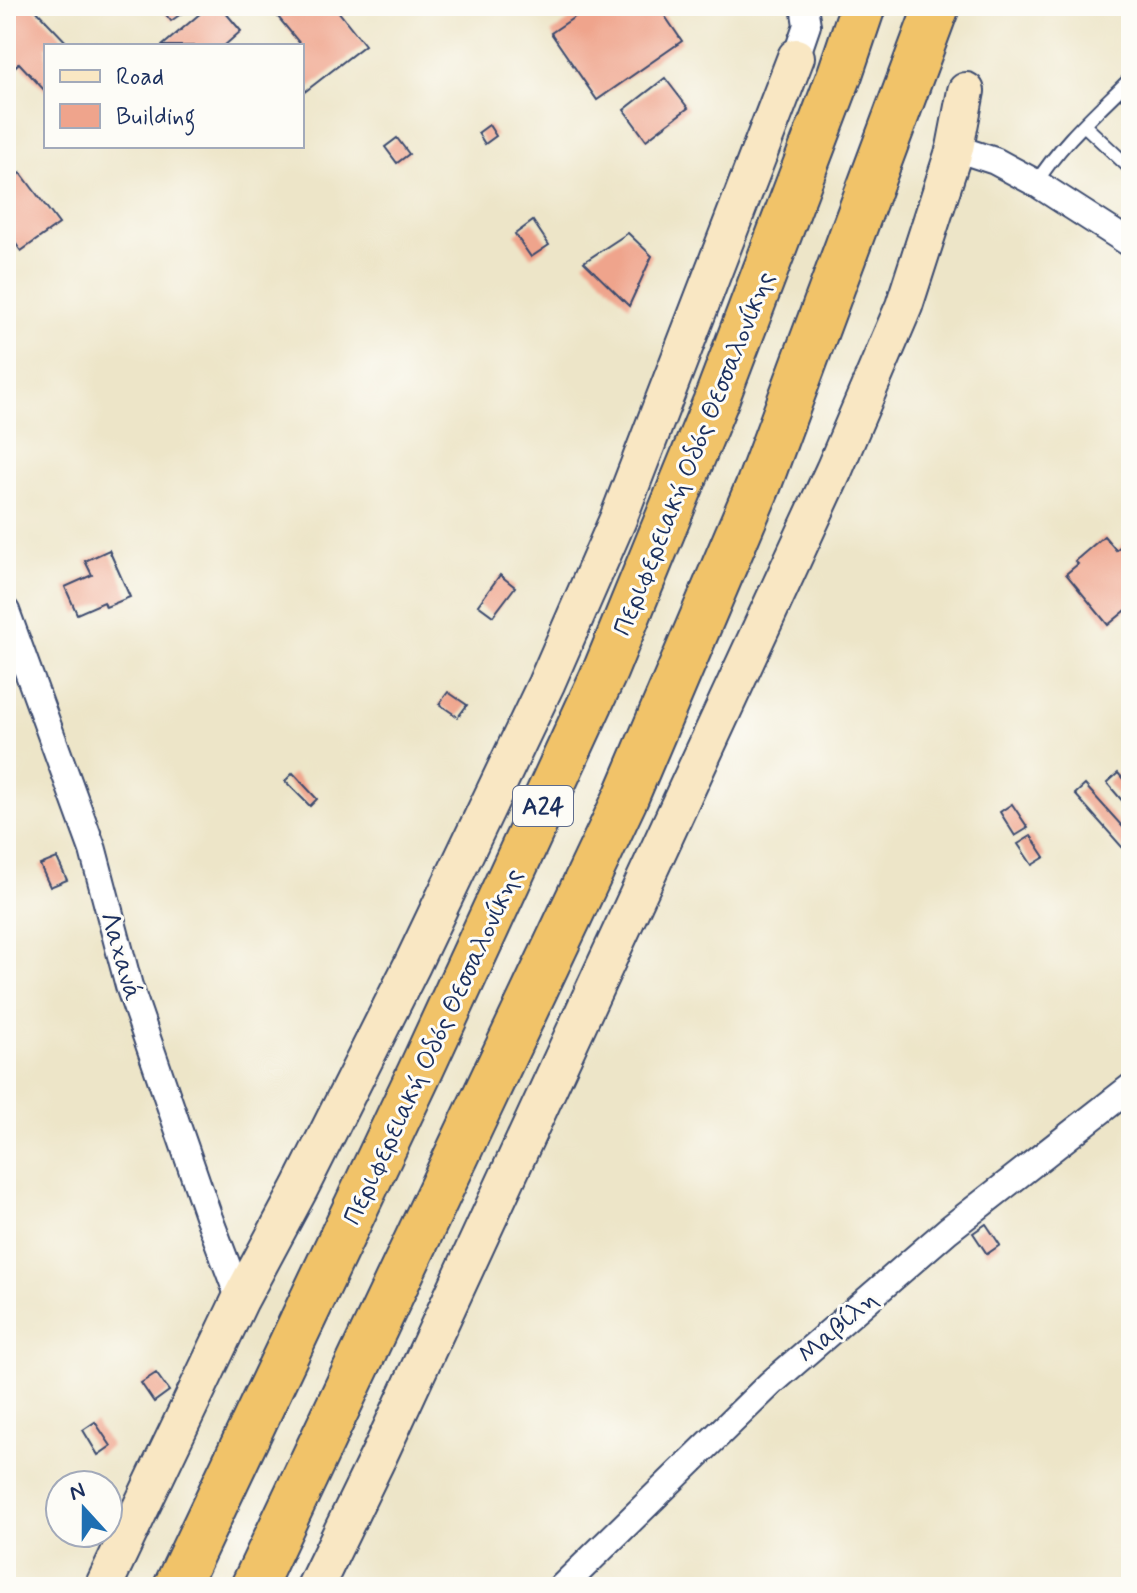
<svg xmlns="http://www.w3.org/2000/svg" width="1137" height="1593" font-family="Mynerve,sans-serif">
	<rect width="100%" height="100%" fill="#fdfcf7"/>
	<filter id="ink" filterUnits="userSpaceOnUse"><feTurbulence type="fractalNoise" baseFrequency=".0125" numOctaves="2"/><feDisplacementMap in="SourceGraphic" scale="16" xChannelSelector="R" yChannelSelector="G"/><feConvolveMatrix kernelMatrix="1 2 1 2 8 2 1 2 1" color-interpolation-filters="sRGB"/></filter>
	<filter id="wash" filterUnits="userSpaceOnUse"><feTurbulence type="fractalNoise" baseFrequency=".006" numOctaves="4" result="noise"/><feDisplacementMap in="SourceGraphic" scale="32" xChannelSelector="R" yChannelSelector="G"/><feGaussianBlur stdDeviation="1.8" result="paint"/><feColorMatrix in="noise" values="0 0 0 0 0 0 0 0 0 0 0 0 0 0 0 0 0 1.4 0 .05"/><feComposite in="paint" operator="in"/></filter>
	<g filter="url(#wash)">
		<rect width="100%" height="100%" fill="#ede5c8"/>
		<g id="blocks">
			<!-- building -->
			<path fill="#efa48c" d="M20,6H32L70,46H46V92L19,63L6,75V19Z
				M159,6H182L185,11L171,21Z
				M209,6H220L241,31L224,46H162Z
				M269,6H334L365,45L302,94V46Z
				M591,6H658L682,41L597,100L551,33Z
				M665,78L688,108L646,140L624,110Z
				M489,125L496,136L485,144L478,133Z
				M397,138L409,154L397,163L385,147Z
				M21,173L59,224L21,251L6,230V184Z
				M533,221L549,245L531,257L515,234Z
				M628,233L652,256L629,306L584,262Z
				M1104,536L1116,550L1128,540L1131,543V606L1108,625L1066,574L1078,564L1075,561Z
				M109,550L130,597L106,607L104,602L77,614L65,587L92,575L85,561Z
				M500,575L515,587L493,616L478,605Z
				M448,692L467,705L458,717L439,704Z
				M293,773L317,799L310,806L285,781Z
				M1118,773L1131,788V811L1107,783Z
				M1085,785L1131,836L1129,855L1075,794Z
				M1012,804L1028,828L1015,836L1000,812Z
				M1031,836L1045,857L1032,865L1018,844Z
				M57,858L67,880L50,887L40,865Z
				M986,1224L1000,1245L987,1254L973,1233Z
				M156,1373L169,1391L154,1402L141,1383Z
				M95,1422L111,1446L98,1455L83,1430Z"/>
		</g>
	</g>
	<g filter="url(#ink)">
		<use href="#blocks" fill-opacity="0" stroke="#3a4a6e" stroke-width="2"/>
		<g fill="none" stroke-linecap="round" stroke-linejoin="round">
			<!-- lane casing -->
			<g stroke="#3a4a6e" stroke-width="16">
				<path id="lane" d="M1084,125L1131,169
					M1036,183C1061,143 1098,111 1131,78"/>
			</g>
			<!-- street casing -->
			<g stroke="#3a4a6e" stroke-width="30">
				<path id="street" d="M796,57L807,25L804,6
					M955,148L995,161L1036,183L1131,244
					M6,611L93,850L129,986L209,1218L240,1300
					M562,1587L770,1384L948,1230L1131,1087"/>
			</g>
			<!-- secondary casing -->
			<g stroke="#3a4a6e" stroke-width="40">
				<path id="secondary" d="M103,1587L240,1300L300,1188L412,965L546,684L618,519L796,57
					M315,1587L380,1453L834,470L904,306L955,148L966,91"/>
			</g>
			<!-- highway casing -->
			<g stroke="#3a4a6e" stroke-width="48">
				<path id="highway" d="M176,1587L419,1074L606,669L715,403L840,74L863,6
					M253,1587L626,797L759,484L937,6"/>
			</g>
			<!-- lane -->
			<use href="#lane" stroke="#fff" stroke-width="12"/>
			<!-- street -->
			<use href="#street" stroke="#fff" stroke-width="26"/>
			<!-- secondary -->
			<use href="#secondary" stroke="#f9e7c3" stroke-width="36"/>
			<!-- highway -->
			<use href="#highway" stroke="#f1c369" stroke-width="44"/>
		</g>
	</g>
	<g text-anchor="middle" stroke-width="6" stroke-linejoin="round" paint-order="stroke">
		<!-- shield labels -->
		<rect fill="#fdfcf7" stroke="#5f6c8c" stroke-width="2" x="513" y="786" width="60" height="40" rx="6"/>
		<g font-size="24" font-weight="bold" fill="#1b2f5e">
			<text x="543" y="814">Α24</text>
		</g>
		<!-- street labels -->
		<g font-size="26" fill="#1b2f5e" stroke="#fdfcf7">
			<text transform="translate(693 453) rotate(-68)" y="9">Περιφερειακή Οδός Θεσσαλονίκης</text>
			<text transform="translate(122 956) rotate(74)" y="9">Λαχανά</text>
			<text transform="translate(432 1046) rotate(-65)" y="9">Περιφερειακή Οδός Θεσσαλονίκης</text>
			<text transform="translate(837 1326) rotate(-41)" y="9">Μαβίλη</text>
		</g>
	</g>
	<!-- margin -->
	<rect width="1137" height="1593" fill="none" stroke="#fdfcf7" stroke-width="32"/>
	<!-- legend -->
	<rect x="44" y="44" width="260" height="104" fill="#fdfcf7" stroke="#a3aaba" stroke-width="2"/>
	<rect x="60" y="70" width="40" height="12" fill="#f9e7c3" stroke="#a3aaba" stroke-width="2"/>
	<text x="116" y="84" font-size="24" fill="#1b2f5e">Road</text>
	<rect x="60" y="104" width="40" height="24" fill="#efa48c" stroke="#a3aaba" stroke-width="2"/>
	<text x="116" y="124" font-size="24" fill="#1b2f5e">Building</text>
	<!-- north arrow -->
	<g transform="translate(84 1509) rotate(339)"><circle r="38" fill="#fdfcf7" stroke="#a3aaba" stroke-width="2"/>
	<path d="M0-6L14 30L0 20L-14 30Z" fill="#1f6fb2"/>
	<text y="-12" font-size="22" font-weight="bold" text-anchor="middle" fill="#1b2f5e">N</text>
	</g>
</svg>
